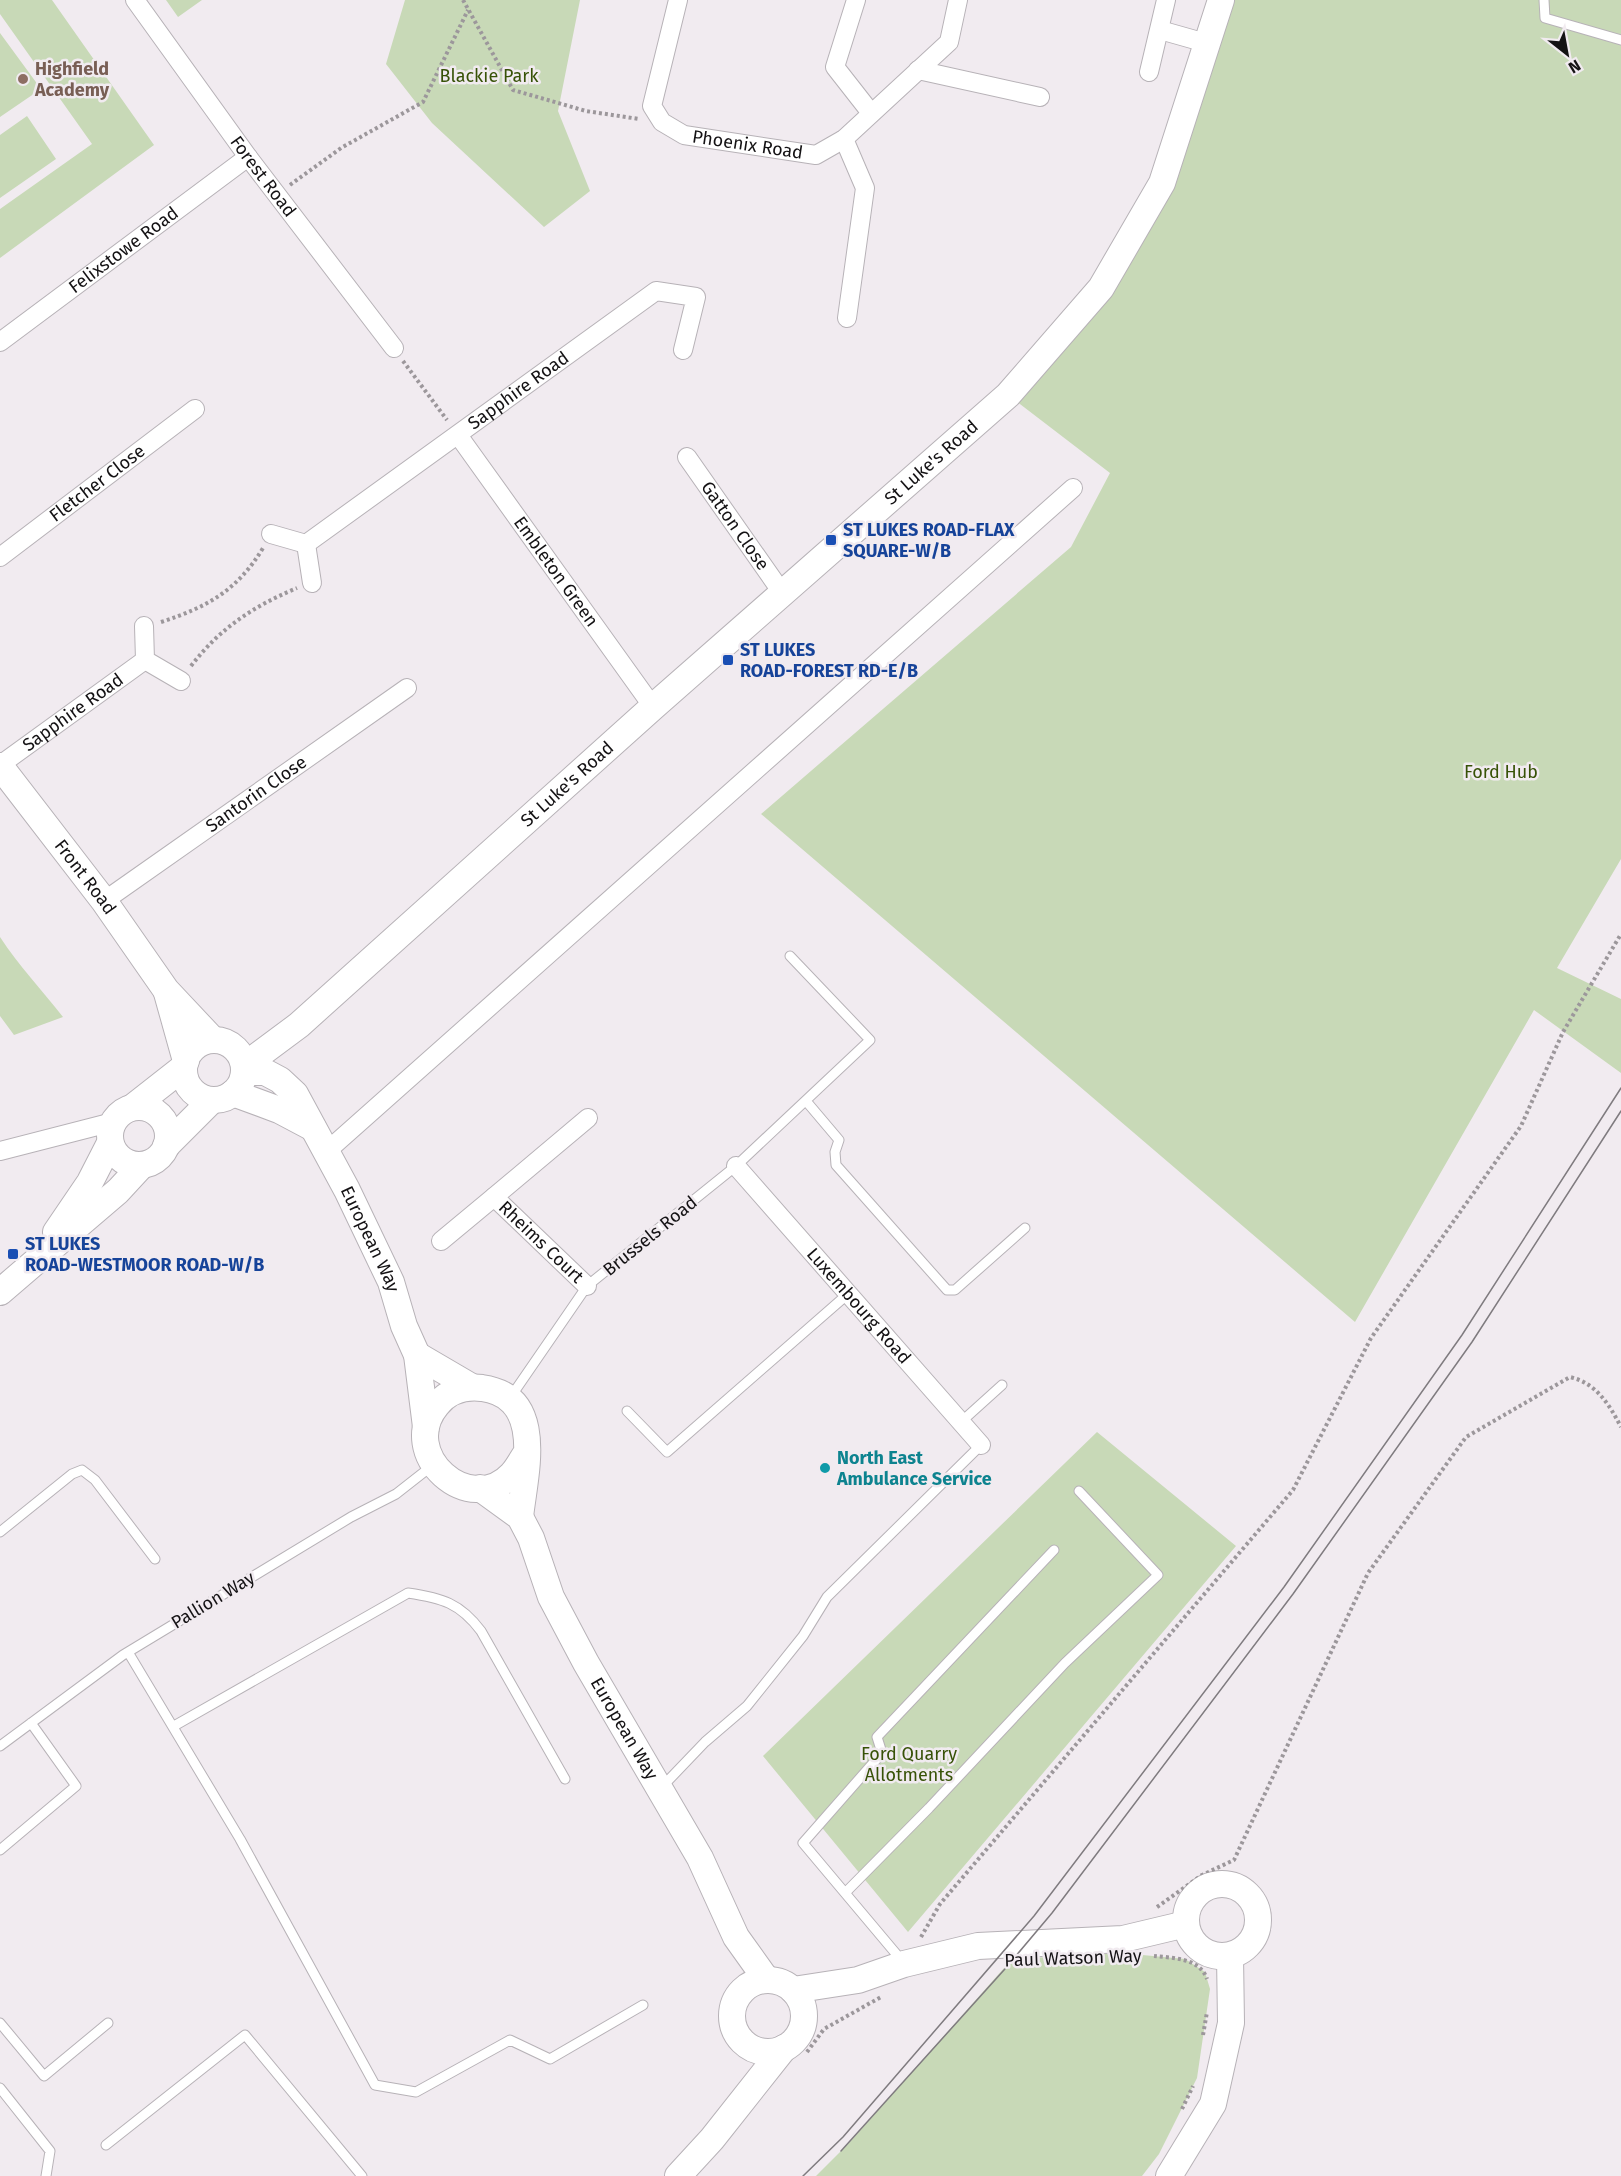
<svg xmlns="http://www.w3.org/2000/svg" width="1621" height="2176" font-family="'Fira Sans',sans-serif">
	<rect width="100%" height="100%" fill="#f1ebf0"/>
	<!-- green -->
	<path fill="#c8d9b7" d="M0,0H52L154,145L0,258V209L92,144L0,14Z
		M166,0H202L178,17Z
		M405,0H580L558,111L590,191L544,227L432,123L386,64Z
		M1221,0H1621V859L1557,968L1621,999V1073L1534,1010L1355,1322L761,814L1071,547L1110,473L1008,395L1162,183Z
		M0,33L41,89L0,117Z
		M27,116L56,159L0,198V135Z
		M0,937C19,966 42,990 63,1017L14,1035L0,1016Z
		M1097,1432L1236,1546L908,1932L763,1756Z
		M1121,1953L1185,1959L1205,1972L1210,1989L1197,2078L1159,2154L1142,2176H816L849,2143L1012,1959Z"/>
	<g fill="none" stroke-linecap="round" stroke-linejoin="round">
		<!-- lane casing -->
		<g stroke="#b7b2b7" stroke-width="11">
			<path id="lane" d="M1544,0L1545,18L1621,40
				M806,1101L839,1140L835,1152L836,1165L947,1290H955L1025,1228
				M510,1398L587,1286L736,1166L870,1040L790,956
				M627,1411L667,1452L849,1293
				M961,1422L1002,1385
				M0,1532L72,1474L82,1470L95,1480L155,1559
				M128,1652L240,1839L375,2085L416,2092L510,2040L550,2059L643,2005
				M174,1726L408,1593C442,1598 460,1603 481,1631L565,1779
				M0,1746L123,1655L351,1517L396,1494L433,1465
				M660,1789L705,1742L747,1706L803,1636L827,1597L981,1445
				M0,1850L76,1786L31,1723
				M845,1893L929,1808L1065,1663L1158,1575L1079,1491
				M903,1962L803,1843L882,1753L877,1737L1054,1550
				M0,2023L44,2076L108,2023
				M0,2088L50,2151L46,2176
				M106,2145L245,2035L362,2176"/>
		</g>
		<!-- street casing -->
		<g stroke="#b7b2b7" stroke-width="20">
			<g id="street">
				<path id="s1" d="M135,0L248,157L394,348"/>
				<path id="s2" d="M678,0L652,106L662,122L684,135L816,155L844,139L949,42L958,0"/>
				<path d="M856,0L835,67L871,113"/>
				<path d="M1160,30L1206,43"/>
				<path d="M918,70L1040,97"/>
				<path d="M1149,72L1166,0"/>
				<path d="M844,139L865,188L847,318"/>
				<path id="s3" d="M0,342L248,157"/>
				<path id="s4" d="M458,435L653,707"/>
				<path id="s5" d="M687,457L783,594"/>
				<path d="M271,534L306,544L312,583"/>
				<path id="s6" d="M306,544L656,291L696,297L683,350"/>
				<path id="s7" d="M0,557L195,409"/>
				<path d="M144,626L145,660L181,681"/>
				<path id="s8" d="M0,765L145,660"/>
				<path id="s9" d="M104,901L407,688"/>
				<path d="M0,1151L113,1122"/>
				<path d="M326,1152L1073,488"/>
				<path id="s10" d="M736,1166L981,1445"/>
				<path d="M494,1197L588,1118"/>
				<path id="s11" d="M441,1241L494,1197L587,1286"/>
			</g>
		</g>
		<!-- secondary casing -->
		<g stroke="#b7b2b7" stroke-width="28">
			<g id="secondary">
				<path id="s12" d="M0,766L104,901L166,990L213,1040"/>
				<path d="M167,993L186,1061"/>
				<circle cx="214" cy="1070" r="30"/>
				<path id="s13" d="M244,1066L299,1025L653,707L1008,395L1101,288L1162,183L1221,0"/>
				<path id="s14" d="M244,1072H265L280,1080L295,1094L347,1190L391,1282L404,1326L417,1355L426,1427"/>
				<path d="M233,1093L279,1110L313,1128"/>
				<circle cx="139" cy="1136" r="29"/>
				<path d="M133,1107L184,1067"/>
				<path d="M166,1146L212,1100"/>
				<path d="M56,1232L90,1182L110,1143"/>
				<path d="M0,1292L118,1191L142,1165"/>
				<path d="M417,1355L470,1386"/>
				<path id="s15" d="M480,1488L520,1517L531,1538L551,1597L586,1663L700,1858L736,1937L766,1979"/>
				<path d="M520,1517C525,1472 546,1397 482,1388C465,1386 448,1391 437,1405C396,1454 470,1519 512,1474C517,1469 521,1461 525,1455"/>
				<circle cx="1222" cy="1920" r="36"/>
				<circle cx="768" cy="2016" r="36"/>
				<path d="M793,1990L858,1980L904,1964L978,1946L1123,1939L1186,1924"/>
				<path d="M678,2176L712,2139L784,2048"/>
				<path d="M1169,2176L1213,2104L1231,2023L1230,1956"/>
			</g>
		</g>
		<!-- path -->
		<path stroke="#9c979b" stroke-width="4" stroke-dasharray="3 3" stroke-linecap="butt" d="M463,0L513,90L586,111L639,119
			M290,185L341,148L423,102L468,10
			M403,361L447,420
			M161,622C207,607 237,591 263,548
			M191,666C220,628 254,606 297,588
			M1157,1907L1202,1875L1234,1860L1368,1573L1466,1437L1570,1377C1596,1383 1609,1404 1621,1427
			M921,1937L940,1904L1293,1490L1371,1338L1521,1126L1563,1032L1621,934
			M1154,1956C1173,1958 1200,1958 1207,1979
			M1203,2035L1207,2012
			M807,2052L824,2029L881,1997
			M1182,2109L1193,2086"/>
		<!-- lane -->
		<use href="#lane" stroke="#fff" stroke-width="9"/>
		<!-- street -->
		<use href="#street" stroke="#fff" stroke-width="18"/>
		<!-- secondary -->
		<use href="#secondary" stroke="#fff" stroke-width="26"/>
		<!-- tram -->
		<path stroke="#7f7b7f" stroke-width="1.5" d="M841,2151L1004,1970L1052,1913L1293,1594L1472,1342L1621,1111
			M803,2176L843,2137L1034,1916L1284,1587L1462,1335L1621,1088"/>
	</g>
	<!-- markers -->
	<circle fill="#8d6e63" stroke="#f1ebf0" stroke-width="2" cx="23" cy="79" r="6"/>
	<g fill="#1a4fb4" stroke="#f1ebf0" stroke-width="2">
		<rect x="825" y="534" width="12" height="12" rx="3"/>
		<rect x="722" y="654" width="12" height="12" rx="3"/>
		<rect x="7" y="1248" width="12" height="12" rx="3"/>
	</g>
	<circle fill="#0f9aa8" stroke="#f1ebf0" stroke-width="2" cx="825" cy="1468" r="6"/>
	<g text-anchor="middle" stroke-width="5" stroke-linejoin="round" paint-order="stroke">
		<!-- education labels -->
		<g font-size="18" font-weight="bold" fill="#785e54" stroke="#f1ebf0" text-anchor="start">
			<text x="35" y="75">Highfield<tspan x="35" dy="21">Academy</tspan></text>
		</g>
		<!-- park labels -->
		<g font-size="18" fill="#375207" stroke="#f1ebf0">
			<text x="489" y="82">Blackie Park</text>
			<text x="1501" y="778">Ford Hub</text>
			<text x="909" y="1760">Ford Quarry<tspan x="909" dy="21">Allotments</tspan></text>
		</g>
		<!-- street labels -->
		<g font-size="18" fill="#141214" stroke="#f1ebf0">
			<text dy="6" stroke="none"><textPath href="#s2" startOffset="218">Phoenix Road</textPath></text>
			<text dy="6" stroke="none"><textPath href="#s1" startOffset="218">Forest Road</textPath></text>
			<text dy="6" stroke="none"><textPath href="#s3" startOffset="154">Felixstowe Road</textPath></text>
			<text dy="6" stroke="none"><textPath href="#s6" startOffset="262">Sapphire Road</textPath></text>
			<text dy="6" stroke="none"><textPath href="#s13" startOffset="915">St Luke's Road</textPath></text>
			<text dy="6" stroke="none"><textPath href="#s7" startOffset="122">Fletcher Close</textPath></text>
			<text dy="6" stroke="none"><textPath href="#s5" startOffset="84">Gatton Close</textPath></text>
			<text dy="6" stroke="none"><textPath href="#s4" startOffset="168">Embleton Green</textPath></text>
			<text dy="6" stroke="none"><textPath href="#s8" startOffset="90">Sapphire Road</textPath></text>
			<text dy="6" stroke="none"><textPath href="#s13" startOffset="429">St Luke's Road</textPath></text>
			<text dy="6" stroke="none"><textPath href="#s9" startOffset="186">Santorin Close</textPath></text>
			<text dy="6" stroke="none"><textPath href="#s12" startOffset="140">Front Road</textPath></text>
			<text transform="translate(650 1236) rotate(-39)" y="6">Brussels Road</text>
			<text dy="6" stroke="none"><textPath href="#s14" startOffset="222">European Way</textPath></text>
			<text dy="6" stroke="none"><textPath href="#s11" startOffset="134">Rheims Court</textPath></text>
			<text dy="6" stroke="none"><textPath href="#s10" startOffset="186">Luxembourg Road</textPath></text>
			<text transform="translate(213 1600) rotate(-31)" y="6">Pallion Way</text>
			<text dy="6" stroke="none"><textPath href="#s15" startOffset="286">European Way</textPath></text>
			<text transform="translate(1073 1958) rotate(-2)" y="6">Paul Watson Way</text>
		</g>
		<!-- transit labels -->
		<g font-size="18" font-weight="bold" fill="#164399" stroke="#f1ebf0" text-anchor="start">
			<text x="843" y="536">ST LUKES ROAD-FLAX<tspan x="843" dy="21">SQUARE-W/B</tspan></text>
			<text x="740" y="656">ST LUKES<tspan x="740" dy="21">ROAD-FOREST RD-E/B</tspan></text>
			<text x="25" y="1250">ST LUKES<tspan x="25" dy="21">ROAD-WESTMOOR ROAD-W/B</tspan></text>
		</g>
		<!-- culture labels -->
		<g font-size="18" font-weight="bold" fill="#0d838f" stroke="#f1ebf0" text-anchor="start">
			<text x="837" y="1464">North East<tspan x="837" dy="21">Ambulance Service</tspan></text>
		</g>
	</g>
	<!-- north arrow -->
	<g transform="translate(1567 54) rotate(149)" stroke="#f1ebf0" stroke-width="4.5" paint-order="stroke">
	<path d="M0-4.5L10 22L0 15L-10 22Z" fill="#141214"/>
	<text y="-9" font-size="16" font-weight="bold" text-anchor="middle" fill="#141214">N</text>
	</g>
</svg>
